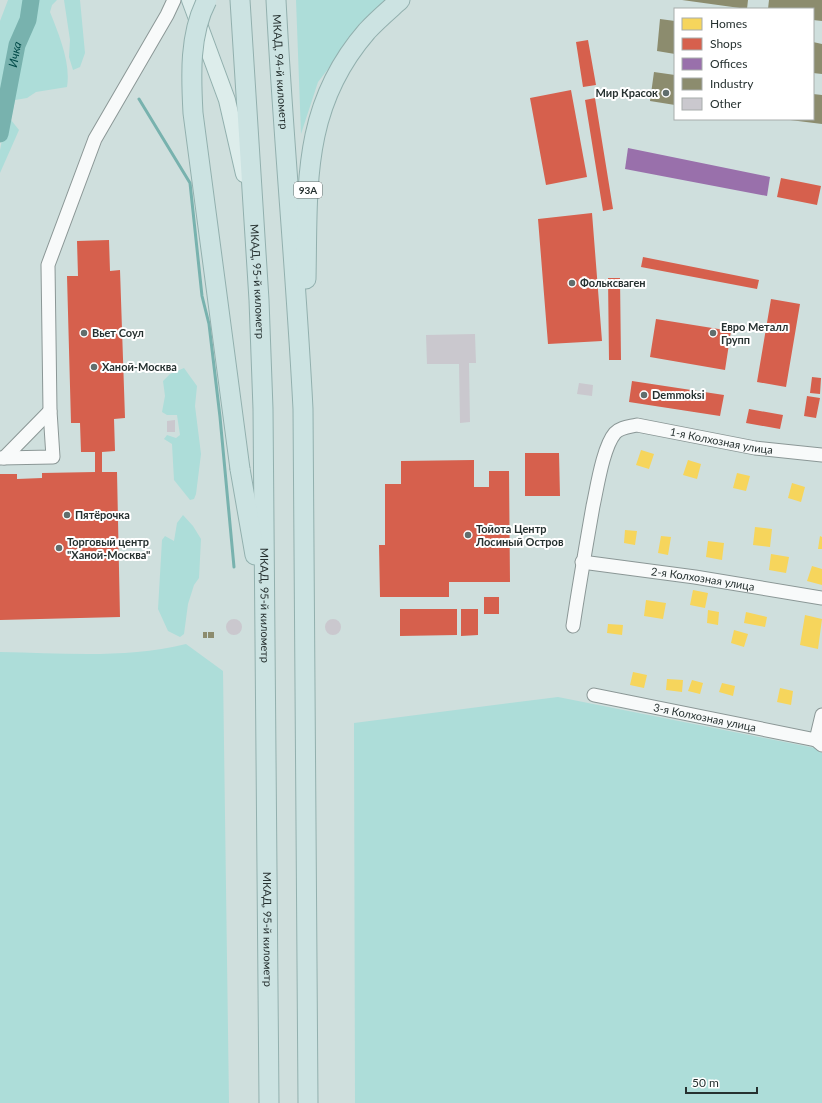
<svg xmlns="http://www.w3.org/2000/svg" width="822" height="1103" font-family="Lato,sans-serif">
	<rect width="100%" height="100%" fill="#cfdfdd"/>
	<!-- green -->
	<path fill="#adddd9" d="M8,0H26L13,45L0,100V21Z
		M35,0H57L52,5L50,12C59,35 71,63 67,87L36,92L27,98L15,100L11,120L19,130L0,173V150L21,44L32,18Z
		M64,0H80L85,53L80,67L73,70L69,57L70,40Z
		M296,0H386L349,42L318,82L301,134Z
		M184,368L197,386L195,406L201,454L196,494L194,499L190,500L174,480L172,444L164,439L167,435L176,438L180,435L177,415H167L162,412L165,396L163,381L170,374Z
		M183,515L193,526L201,539L199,578L194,585L188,604L184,634L180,637L168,631L158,609L162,540L165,536L174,541L177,523Z
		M186,644L223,671L229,1103H0V652C63,653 125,659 186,644Z
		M558,697L815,748L822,753V1103H355L354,723Z"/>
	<!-- homes -->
	<path fill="#f6d55c" d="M641,450L654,454L649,469L636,465Z
		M688,460L701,464L697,479L683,475Z
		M737,473L750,476L746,491L733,488Z
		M792,483L805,487L801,502L788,498Z
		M755,527L772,529L770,547L753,545Z
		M625,530L637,531L635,545L624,543Z
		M661,536L671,537L668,555L658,553Z
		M820,536L822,537V549H818Z
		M708,541L724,543L722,560L706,557Z
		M771,554L789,557L786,573L769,570Z
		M812,566L822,569V585L807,581Z
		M693,590L708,593L705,608L690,605Z
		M646,600L666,603L663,619L644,616Z
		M708,610L719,612L718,625L707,623Z
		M746,612L767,617L765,627L744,623Z
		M805,615L822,619L818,649L800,645Z
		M608,624L623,625L622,635L607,633Z
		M734,630L748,634L744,647L731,643Z
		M633,672L647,675L644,688L630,685Z
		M667,679L683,680L682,692L666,690Z
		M692,680L703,683L700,694L688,691Z
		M722,683L735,686L733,696L719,692Z
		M780,688L793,691L791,705L777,702Z"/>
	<!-- shops -->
	<path fill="#d6604d" d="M588,40L596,85L583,87L576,42Z
		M571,90L587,177L546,185L530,98Z
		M595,98L613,209L603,211L585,100Z
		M781,178L821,186L817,205L777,197Z
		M592,213L602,341L548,344L538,219Z
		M109,240L110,271L120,270L125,418L114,419L115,451L102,452V472H117L120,617L0,620V474H17V479L42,478V473L95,472V452H81L80,423H71L67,276H78L77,241Z
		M643,257L759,280L757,289L641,267Z
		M608,278H620L621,360H609Z
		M771,299L800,304L786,387L757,382Z
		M656,319L731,331L725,370L650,357Z
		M812,377L821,378L820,394L810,393Z
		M632,381L724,395L720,416L629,402Z
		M807,396L820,398L816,418L804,416Z
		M749,409L783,415L780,429L746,423Z
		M525,453H559L560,496H525Z
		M474,460V487H489V471H509L510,582H449V597H380L379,545H385V484H401V461Z
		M484,597H499V614H484Z
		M400,609H457V635L400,636Z
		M461,609H478V635L461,636Z"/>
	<!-- offices -->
	<path fill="#9970ab" d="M628,148L770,177L767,196L625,169Z"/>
	<!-- industry -->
	<path fill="#8c8c6e" d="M682,0H748L747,9Z
		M769,0H822V21L813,20V9H768Z
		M660,19L675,21V54L657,51Z
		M813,42L822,44V74L813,73Z
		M654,72L675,75V105L650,101Z
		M813,94L822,95V124L790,120L813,119Z
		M203,632H207V638H203Z
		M208,632H214V638H208Z"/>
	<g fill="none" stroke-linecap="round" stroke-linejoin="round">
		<!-- stream -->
		<path stroke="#78b2ae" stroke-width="3" d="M139,99L190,183L202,296L209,324L220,417L234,567"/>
		<!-- river -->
		<path stroke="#78b2ae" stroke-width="17" id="s1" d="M0,134L17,45L28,20L31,0"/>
	</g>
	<!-- building -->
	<path fill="#cac8ce" d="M475,334L476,363H469L470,422L460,423L459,364H427L426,335Z
		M579,383L593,385L592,396L577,394Z
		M175,420V432H167V421Z
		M325 627a8 8 0 1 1 16 0a8 8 0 1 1-16 0Z
		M226 627a8 8 0 1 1 16 0a8 8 0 1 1-16 0Z"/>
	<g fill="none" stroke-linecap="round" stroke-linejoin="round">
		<!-- minor casing -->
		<g stroke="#8b9796" stroke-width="15">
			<g id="minor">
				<path d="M0,458L53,457L50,411L48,265L95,139L167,15L174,0"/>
				<path d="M4,458L50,411"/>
				<path id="s2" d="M582,562L695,577L822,598"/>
				<path id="s3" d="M573,626C579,586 586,546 593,506C597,488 603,447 615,433C621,427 629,427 637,425L755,448L822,455"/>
				<path id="s4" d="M594,695L816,740L822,745"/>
				<path d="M816,740L822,715"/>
			</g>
		</g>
		<!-- major casing -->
		<g stroke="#92b0ae" stroke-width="18">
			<path id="major" d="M190,0L227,100L244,174"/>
		</g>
		<!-- highway casing -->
		<g stroke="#92b0ae" stroke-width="21">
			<g id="highway">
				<path id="s5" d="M240,0L259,300L263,409L269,1103"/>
				<path id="s6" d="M276,0C283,136 296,272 303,409L308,1103"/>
				<path d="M306,279C308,186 301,107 367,31C377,20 389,10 400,0"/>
				<path d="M240,469L255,555"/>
			</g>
		</g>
		<!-- minor -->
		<use href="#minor" stroke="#f8fafa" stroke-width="13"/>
		<!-- major -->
		<use href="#major" stroke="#ddedeb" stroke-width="16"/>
		<!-- highway -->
		<use href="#highway" stroke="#cce3e2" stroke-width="19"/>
		<!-- highway-bridge casing -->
		<g stroke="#92b0ae" stroke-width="21" stroke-linecap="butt">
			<path id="highway-bridge" d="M207,0C189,34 191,76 193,113L240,469"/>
		</g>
		<!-- highway-bridge -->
		<use href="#highway-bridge" stroke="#cce3e2" stroke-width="19"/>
	</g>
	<!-- markers -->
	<g fill="#616e6d" stroke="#fff" stroke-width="1.5">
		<circle cx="666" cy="93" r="4"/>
		<circle cx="572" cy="283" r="4"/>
		<circle cx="84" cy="333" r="4"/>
		<circle cx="713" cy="333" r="4"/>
		<circle cx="94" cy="367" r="4"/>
		<circle cx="644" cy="395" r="4"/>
		<circle cx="67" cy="515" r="4"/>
		<circle cx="468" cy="535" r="4"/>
		<circle cx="59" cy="548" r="4"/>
	</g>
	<g text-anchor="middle" stroke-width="4" stroke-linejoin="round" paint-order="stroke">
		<!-- shield labels -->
		<rect fill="#fff" stroke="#676f6e" stroke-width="1" x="294" y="182" width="28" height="16" rx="3"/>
		<g font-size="10" font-weight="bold" fill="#263130">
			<text x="308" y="194">93A</text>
		</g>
		<!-- street labels -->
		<g font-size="11" fill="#263130" stroke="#fff">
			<text dy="4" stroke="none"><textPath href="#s6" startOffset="72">МКАД, 94-й километр</textPath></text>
			<text dy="4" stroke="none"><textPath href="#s5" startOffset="282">МКАД, 95-й километр</textPath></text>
			<text dy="4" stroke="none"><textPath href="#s3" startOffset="308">1-я Колхозная улица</textPath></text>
			<text dy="4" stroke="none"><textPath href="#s2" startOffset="122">2-я Колхозная улица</textPath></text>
			<text dy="4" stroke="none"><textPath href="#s5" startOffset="606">МКАД, 95-й километр</textPath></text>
			<text dy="4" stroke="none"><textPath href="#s4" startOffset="113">3-я Колхозная улица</textPath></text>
			<text dy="4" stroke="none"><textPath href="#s5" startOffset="930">МКАД, 95-й километр</textPath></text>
		</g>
		<!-- poi labels -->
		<g font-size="11" font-weight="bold" fill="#263130" stroke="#fff" text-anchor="start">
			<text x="658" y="97" text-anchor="end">Мир Красок</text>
			<text x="580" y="287">Фольксваген</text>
			<text x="721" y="331">Евро Металл<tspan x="721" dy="13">Групп</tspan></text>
			<text x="92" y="337">Вьет Соул</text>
			<text x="102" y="371">Ханой-Москва</text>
			<text x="652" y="399">Demmoksi</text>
			<text x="75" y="519">Пятёрочка</text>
			<text x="476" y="533">Тойота Центр<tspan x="476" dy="13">Лосиный Остров</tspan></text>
			<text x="67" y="546">Торговый центр<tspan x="67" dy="13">"Ханой-Москва"</tspan></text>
		</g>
		<!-- water labels -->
		<g font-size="12" font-style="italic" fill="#014a48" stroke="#fff">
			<text dy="4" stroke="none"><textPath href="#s1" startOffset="81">Ичка</textPath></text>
		</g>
	</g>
	<!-- legend -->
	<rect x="674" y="8" width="140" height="112" fill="#ffffff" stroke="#a8adac"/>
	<rect x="682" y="18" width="20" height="12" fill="#f6d55c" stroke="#a8adac"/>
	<text x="710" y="28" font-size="12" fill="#263130">Homes</text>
	<rect x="682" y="38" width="20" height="12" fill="#d6604d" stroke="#a8adac"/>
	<text x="710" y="48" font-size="12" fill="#263130">Shops</text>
	<rect x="682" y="58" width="20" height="12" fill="#9970ab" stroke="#a8adac"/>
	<text x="710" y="68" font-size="12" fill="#263130">Offices</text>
	<rect x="682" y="78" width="20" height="12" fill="#8c8c6e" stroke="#a8adac"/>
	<text x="710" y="88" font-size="12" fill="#263130">Industry</text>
	<rect x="682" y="98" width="20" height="12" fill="#cac8ce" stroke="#a8adac"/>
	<text x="710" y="108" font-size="12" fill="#263130">Other</text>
	<!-- scale -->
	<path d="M686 1087v6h71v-6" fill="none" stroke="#263130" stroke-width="2"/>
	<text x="692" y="1087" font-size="12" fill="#263130" stroke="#ffffff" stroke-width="3" paint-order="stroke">50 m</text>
</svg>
